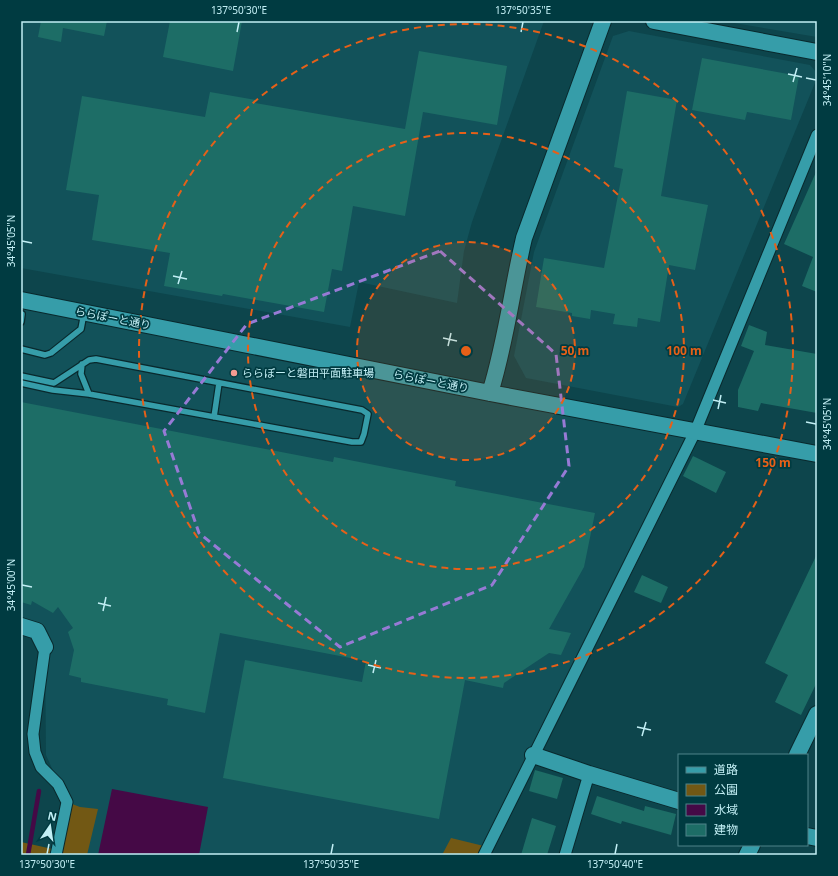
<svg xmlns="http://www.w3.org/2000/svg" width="838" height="876" font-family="'Noto Sans','Noto Sans JP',sans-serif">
	<rect width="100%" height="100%" fill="#0d454c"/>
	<!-- built -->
	<path fill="#12525a" d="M23,21H544L472,222L464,251L457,303L359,282L350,327L21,268V31Z
		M722,21H817V37Z
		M629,31L810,65L817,73V78L683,404L678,407L526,378L514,356L534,252L613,36Z
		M21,300L688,431L587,648L483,855H63L67,802L46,755L45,647L21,626Z"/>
	<!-- green -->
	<path fill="#725814" d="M67,802L80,807L98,809L87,855H21V842L57,850Z
		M451,838L488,847L484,855H442Z"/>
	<!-- water -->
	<path fill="#450946" d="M112,789L208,807L199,855H98Z"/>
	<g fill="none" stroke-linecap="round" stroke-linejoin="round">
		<!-- stream -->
		<path stroke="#450946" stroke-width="4.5" d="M28,855L39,791"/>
	</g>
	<!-- building -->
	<path fill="#1d6d66" d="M41,21H107L104,36L63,28L61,42L38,37Z
		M170,21H242L233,71L163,57Z
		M419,51L507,66L497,125L423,112L405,216L353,206L342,271L332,269L324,312L223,294L222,296L164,286L170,253L92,240L99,195L66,190L82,96L205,117L210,92L256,100L255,103L405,129Z
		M702,58L799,76L791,120L747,112L745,120L692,110Z
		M627,91L677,100L661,196L708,205L695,270L669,265L660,322L638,318L637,327L613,324L615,314L591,310L590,319L572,316V313L536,307L544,258L604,268L623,169L614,167Z
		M817,170V292L802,286L813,257L784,244Z
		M749,325L767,332L765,345L817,354V413L761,403L758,411L738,407V390L754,351L741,346Z
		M21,402L333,462L334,457L456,481L455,486L595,513L584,567L549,629L571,633L561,655L549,653L504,683L503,688L465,680L439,819L223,778L245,660L362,682L366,661L220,633L205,713L167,705L168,699L81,682V678L69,675L74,650L68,632L73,628L58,607L53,613L32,601L31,605L21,602Z
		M693,456L726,472L716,493L683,476Z
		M817,554V682L801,715L775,702L788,675L765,663Z
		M642,575L668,587L661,603L634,592Z
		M535,770L563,778L557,799L529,791Z
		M597,796L644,811L645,806L676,814L671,835L622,821L621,824L591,814Z
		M532,818L556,826L547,855H521Z"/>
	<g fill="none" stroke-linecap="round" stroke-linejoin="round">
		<!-- lane casing -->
		<g stroke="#09292d" stroke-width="8">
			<path id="lane" d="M21,322L22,314
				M21,349L45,355L51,353L81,329L84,313
				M82,364L81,374L89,394
				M21,376L54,383L89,360L96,359L362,410L368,414L364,434L361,442H352L89,394L53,390L21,383
				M214,417L219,383"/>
		</g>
		<!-- street casing -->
		<g stroke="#09292d" stroke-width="13">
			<path id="street" d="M45,647L33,734L35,752L41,767L58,784L67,802L56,855
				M484,855L695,432L817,135
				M565,855L589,774"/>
		</g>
		<!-- secondary casing -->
		<g stroke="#09292d" stroke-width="18">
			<path id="secondary" d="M654,21L817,52
				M21,300L490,393L817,454
				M490,393C506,342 512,289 524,238L603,21
				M21,626L37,631L45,647
				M533,755L589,774L679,801
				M797,755L817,714
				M807,836L817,838
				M747,855L752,845"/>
		</g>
		<!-- lane -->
		<use href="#lane" stroke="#369da9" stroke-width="5.5"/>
		<!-- street -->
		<use href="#street" stroke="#369da9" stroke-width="11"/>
		<!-- secondary -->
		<use href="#secondary" stroke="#369da9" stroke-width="16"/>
	</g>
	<!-- marked area -->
	<path fill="none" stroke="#977ad5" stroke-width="3" stroke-dasharray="8 5" stroke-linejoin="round" d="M440,251L556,354L569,466L492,585L340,647L199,533L164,431L247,324Z"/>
	<!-- ticks -->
	<path fill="none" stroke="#c2eff5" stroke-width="1.5" d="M237,32L239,22M521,32L523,22M788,74L802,77M806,78L816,80M793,82L797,68M22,241L32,243M173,276L187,279M178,284L182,271M443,338L457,341M448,346L451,333M713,400L726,403M718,409L721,395M806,422L816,424M22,585L32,587M98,603L111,606M103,611L106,597M368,665L381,668M373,673L376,660M637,727L651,730M642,736L646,722M47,854L49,844M331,854L333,844M615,854L617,844"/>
	<!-- distance rings -->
	<circle cx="466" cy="351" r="109" fill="#e66018" fill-opacity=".12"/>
	<g fill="none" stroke="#e66018" stroke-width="2" stroke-dasharray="7 5">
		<circle cx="466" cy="351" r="109"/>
		<circle cx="466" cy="351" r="218"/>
		<circle cx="466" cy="351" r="327"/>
	</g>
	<!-- markers -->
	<circle fill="#f59c92" stroke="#003b41" stroke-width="1.5" cx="234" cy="373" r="4"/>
	<g text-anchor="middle" stroke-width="3.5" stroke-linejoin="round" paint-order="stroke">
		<!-- street labels -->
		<g font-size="11" fill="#c2eff5" stroke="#003b41">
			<text transform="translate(113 318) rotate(11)" y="4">ららぽーと通り</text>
			<text transform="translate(431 381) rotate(11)" y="4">ららぽーと通り</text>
		</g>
		<!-- poi labels -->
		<g font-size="11" fill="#c2eff5" stroke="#003b41" text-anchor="start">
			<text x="242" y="377">ららぽーと磐田平面駐車場</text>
		</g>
	</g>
	<circle cx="466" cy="351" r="6" fill="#e66018" stroke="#003b41" stroke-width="2"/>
	<g font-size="12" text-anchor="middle" font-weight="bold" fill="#e66018" stroke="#003b41" stroke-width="3.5" stroke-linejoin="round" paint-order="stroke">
		<text x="575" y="355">50 m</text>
		<text x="684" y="355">100 m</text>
		<text x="773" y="467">150 m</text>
	</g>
	<!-- border -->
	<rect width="838" height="876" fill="none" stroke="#003b41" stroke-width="44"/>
	<!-- legend -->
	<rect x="678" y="754" width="130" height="92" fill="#003b41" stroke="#4e8389"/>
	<rect x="686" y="767" width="20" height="6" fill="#369da9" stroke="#4e8389"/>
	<text x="714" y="774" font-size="12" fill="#c2eff5">道路</text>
	<rect x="686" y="784" width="20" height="12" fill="#725814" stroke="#4e8389"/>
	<text x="714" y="794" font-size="12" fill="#c2eff5">公園</text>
	<rect x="686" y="804" width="20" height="12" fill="#450946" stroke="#4e8389"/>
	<text x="714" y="814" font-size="12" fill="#c2eff5">水域</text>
	<rect x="686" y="824" width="20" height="12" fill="#1d6d66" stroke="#4e8389"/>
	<text x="714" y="834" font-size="12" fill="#c2eff5">建物</text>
	<!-- north arrow -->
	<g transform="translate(50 826) rotate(13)" stroke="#003b41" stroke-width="3" paint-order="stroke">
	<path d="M0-3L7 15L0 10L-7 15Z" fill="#c2eff5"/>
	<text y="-6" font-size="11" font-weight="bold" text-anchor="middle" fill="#c2eff5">N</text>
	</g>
	<rect x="22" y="22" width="794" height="832" fill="none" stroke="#c2eff5" stroke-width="1.5"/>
	<g font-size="10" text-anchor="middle" fill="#c2eff5">
		<text x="239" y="14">137°50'30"E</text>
		<text x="523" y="14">137°50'35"E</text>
		<text transform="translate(827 80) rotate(-90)" y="4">34°45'10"N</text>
		<text transform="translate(11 241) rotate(-90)" y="4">34°45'05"N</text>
		<text transform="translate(827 424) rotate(-90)" y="4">34°45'05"N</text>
		<text transform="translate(11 585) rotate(-90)" y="4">34°45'00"N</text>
		<text x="47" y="868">137°50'30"E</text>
		<text x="331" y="868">137°50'35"E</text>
		<text x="615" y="868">137°50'40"E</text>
	</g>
</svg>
